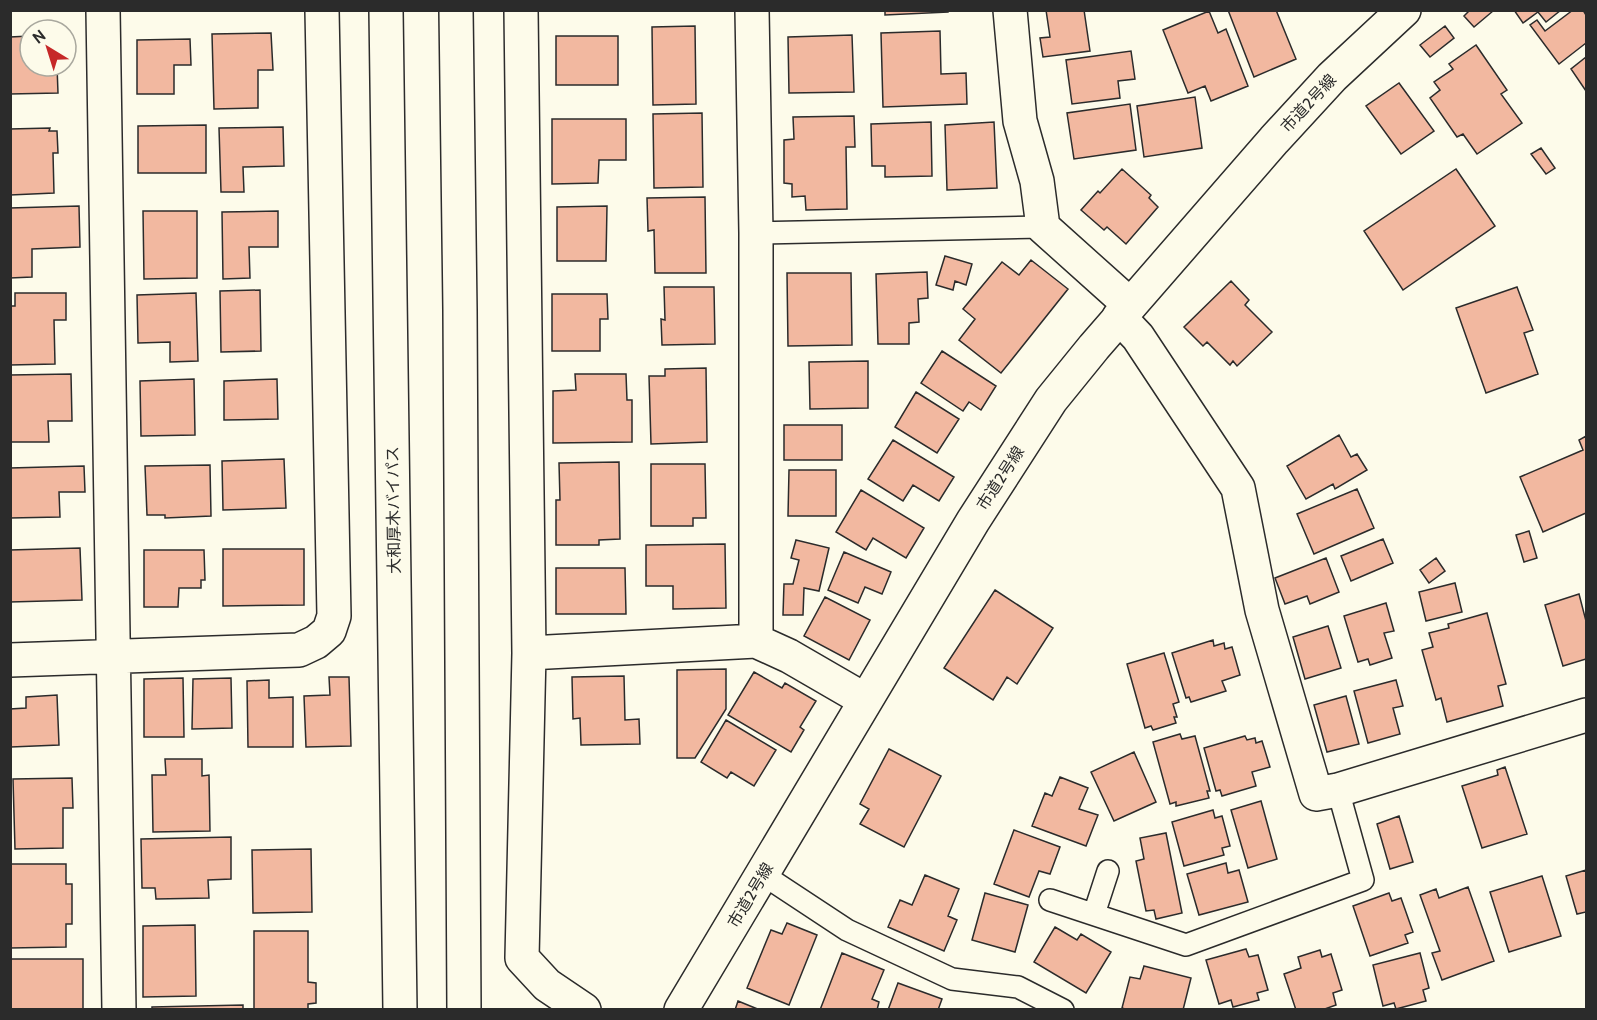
<svg xmlns="http://www.w3.org/2000/svg" width="1597" height="1020" font-family="Cabin,'Noto Sans JP',sans-serif">
	<rect width="100%" height="100%" fill="#fdfbea"/>
	<!-- building -->
	<path fill="#f2b8a0" stroke="#2b2b2b" stroke-width="1.5" d="M885,10H948V12L885,15Z
		M1046,10H1084L1090,51L1043,57L1040,38L1050,37Z
		M1228,10H1276L1296,59L1254,77Z
		M1470,10H1493V11L1474,27L1464,16Z
		M1514,10H1561L1546,22L1538,12L1523,23Z
		M1573,10H1583L1586,15V43L1559,64L1530,25L1537,20L1545,31Z
		M1209,11L1218,33L1226,29L1248,86L1211,101L1205,86L1188,93L1163,30Z
		M695,26L696,104L653,105L652,27Z
		M1445,26L1454,38L1430,57L1420,45Z
		M940,31L941,74L966,73L967,104L883,107L881,33Z
		M271,33L273,70H258V108L214,109L212,34Z
		M852,35L854,92L789,93L788,37Z
		M30,36V66H57L58,93L10,94V37Z
		M556,36H618V85H556Z
		M190,39L191,65H174V94H137V40Z
		M1476,45L1507,90L1501,94L1522,123L1477,154L1463,134L1457,137L1430,98L1440,90L1434,82L1453,69L1449,64Z
		M1131,51L1135,79L1118,81L1120,98L1072,104L1066,60Z
		M1586,57V91L1571,69Z
		M1399,83L1434,131L1401,154L1366,106Z
		M1195,97L1202,148L1144,157L1137,106Z
		M1130,104L1136,150L1074,159L1067,113Z
		M702,113L703,187L654,188L653,114Z
		M854,116L855,147H846L847,209L806,210L805,196L792,197V184L784,183V140L794,139L793,117Z
		M552,119H626V160H599L598,183L552,184Z
		M931,122L932,176L885,177V166H872L871,124Z
		M994,122L997,188L947,190L945,125Z
		M206,125V173H138V126Z
		M283,127L284,166L243,167L244,192H221L219,128Z
		M50,128L49,131H57L58,153H53L54,193L10,195V129Z
		M1541,148L1555,168L1546,174L1531,154Z
		M1122,169L1151,195L1149,198L1158,207L1126,244L1107,227L1104,230L1081,210L1098,191L1100,193Z
		M1456,169L1495,226L1403,290L1364,231Z
		M705,197L706,273H655L654,230L648,231L647,198Z
		M79,206L80,247L32,249V277L10,278V208Z
		M607,206L606,261H557V207Z
		M143,211H197V278L144,279Z
		M278,211V247H249L250,278L223,279L222,212Z
		M945,256L972,264L966,285L955,281L953,290L936,285Z
		M1031,260L1068,289L1001,373L959,340L975,319L963,309L1002,262L1019,275Z
		M927,272L928,298L918,299L919,322L909,323V344H878L876,274Z
		M787,273H851L852,345L788,346Z
		M1231,281L1249,300L1245,305L1272,332L1237,366L1233,361L1230,365L1207,342L1203,346L1184,327Z
		M664,287H714L715,344L662,345L661,319L665,320Z
		M1517,287L1533,330L1524,333L1538,374L1486,393L1456,308Z
		M260,290L261,351L221,352L220,291Z
		M15,293H66V320H54L55,364L10,365V306H15Z
		M196,293L198,361L170,362V342L138,343L137,295Z
		M552,294H607L608,319H600V351H552Z
		M942,351L996,386L981,410L969,402L963,411L921,383Z
		M868,361V408L810,409L809,362Z
		M706,368L707,442L651,444L649,376H665V369Z
		M71,374L72,421H48L49,442H10V375Z
		M575,374H626L627,400H632V442L553,443V391L576,390Z
		M194,379L195,435L141,436L140,381Z
		M277,379L278,419L224,420V381Z
		M916,392L959,419L937,453L895,427Z
		M784,425H842V460H784Z
		M1339,435L1351,457L1357,454L1367,470L1335,489L1333,484L1306,499L1287,466Z
		M1586,436V513L1543,532L1520,477L1583,450L1579,440Z
		M893,440L954,477L939,501L913,485L903,501L868,479Z
		M284,459L286,508L223,510L222,461Z
		M619,462L620,539L599,540V545H556V500H560L559,463Z
		M651,464H705L706,518H693V526H651Z
		M210,465L211,516L165,518V515H147L145,466Z
		M84,466L85,492H59L60,517L10,518V468Z
		M789,470H836V516H788Z
		M1357,489L1374,528L1314,554L1297,514Z
		M861,490L924,528L906,558L873,538L866,550L836,532Z
		M1529,531L1537,558L1524,562L1516,535Z
		M1383,539L1393,563L1351,581L1341,556Z
		M796,540L829,548L819,591L804,588L803,615H783L784,584H793L799,560L791,558Z
		M725,544L726,608L673,609V586H646V545Z
		M80,548L82,600L10,602V550Z
		M223,549H304V605L223,606Z
		M144,550H204L205,580H201V588H179L178,607H144Z
		M844,552L891,572L882,594L865,587L858,603L828,590Z
		M1326,558L1339,592L1310,604L1307,596L1285,604L1275,578Z
		M1436,558L1445,571L1429,583L1420,570Z
		M556,568H625L626,614H556Z
		M1455,583L1462,612L1426,621L1419,592Z
		M995,590L1053,628L1017,684L1007,677L993,700L944,668Z
		M1579,594L1586,621V659L1563,666L1545,605Z
		M825,597L870,620L849,660L804,636Z
		M1386,603L1394,631L1384,633L1392,658L1370,665L1368,659L1358,662L1344,616Z
		M1487,613L1506,684L1498,686L1503,706L1447,722L1441,698L1436,700L1422,650L1433,647L1429,633L1449,628L1448,624Z
		M1328,626L1341,668L1305,679L1293,637Z
		M1213,640L1214,646L1224,643L1225,649L1232,647L1240,675L1222,681L1226,691L1191,702L1189,697L1186,698L1172,653Z
		M1164,653L1179,702L1173,704L1177,717H1174L1176,723L1153,730L1151,726L1145,728L1127,664Z
		M726,669V709L695,758H677V670Z
		M754,672L782,688L785,683L816,701L800,727L804,730L791,752L728,715Z
		M624,676L625,720L639,719L640,744L581,745L580,718L573,719L572,677Z
		M329,677H349L351,746L306,747L304,696L330,695Z
		M183,678L184,737H144V679Z
		M231,678L232,728L192,729L193,679Z
		M269,680V698L293,697V747H248L247,681Z
		M1396,680L1403,706L1393,708L1400,734L1368,743L1354,691Z
		M57,695L59,745L11,747L10,709L26,708V697Z
		M1346,696L1359,744L1327,752L1314,705Z
		M726,720L776,750L754,786L731,772L727,778L701,762Z
		M1180,734L1182,739L1195,736L1210,791H1207L1209,798L1176,806V802L1170,804L1153,742Z
		M1245,736L1247,740L1255,738L1256,743L1262,741L1270,767L1252,772L1256,786L1222,796L1220,790L1216,791L1204,748Z
		M889,749L941,776L904,847L860,824L869,809L860,804Z
		M1134,752L1156,802L1114,821L1091,772Z
		M165,759H202V776L209,775L210,831L153,832L152,775H166Z
		M1505,767L1527,834L1482,848L1462,786L1498,775L1497,770Z
		M1060,777L1088,788L1079,809L1098,815L1086,846L1032,826L1045,793L1052,796Z
		M72,778L73,808H63V848L15,849L13,779Z
		M1261,801L1277,859L1248,868L1231,810Z
		M1213,810L1215,818L1222,816L1230,846L1222,848L1224,855L1184,866L1172,822Z
		M1399,816L1413,862L1390,869L1377,824Z
		M1014,830L1060,847L1050,874L1039,871L1029,897L994,884Z
		M1166,833L1182,913L1156,919L1154,910L1146,911L1136,861L1144,859L1140,838Z
		M231,837V879L208,880L209,898L156,899L155,888H142L141,839Z
		M311,849L312,912L253,913L252,850Z
		M1226,863L1228,873L1239,870L1248,902L1199,915L1187,874Z
		M10,864H66V884H72V924H66V947L10,948Z
		M1586,870V912L1577,914L1566,876Z
		M925,875L959,889L948,916L957,920L944,951L888,927L900,900L912,905Z
		M1542,876L1561,936L1509,952L1490,892Z
		M1468,887L1494,961L1442,980L1432,953L1440,951L1420,895L1436,889L1439,898Z
		M985,893L1028,905L1015,952L972,940Z
		M1389,893L1392,901L1401,898L1413,932L1405,935L1408,943L1370,956L1353,906Z
		M787,923L817,935L789,1005L747,988L771,930L782,934Z
		M195,925L196,996L143,997V926Z
		M1055,927L1077,940L1081,934L1111,952L1086,993L1034,962Z
		M254,931H308V982L316,983V1003L308,1004V1010H254Z
		M1246,949L1249,957L1258,955L1268,990L1257,993L1259,1000L1233,1007L1231,1000L1219,1004L1206,960Z
		M1320,950L1322,957L1331,954L1342,990L1333,993L1336,1005L1322,1010H1296L1284,974L1301,968L1298,957Z
		M842,953L884,970L872,999L879,1002L877,1010H820Z
		M1420,953L1429,988L1423,990L1426,1001L1396,1009L1394,1003L1383,1006L1373,965Z
		M11,959H83V1010H11Z
		M1144,966L1191,978L1183,1010H1128L1122,1008L1130,977L1140,979Z
		M898,983L942,999L938,1010H888Z
		M738,1001L760,1010H735Z
		M243,1005V1010H152V1007Z"/>
	<g fill="none" stroke-linecap="round" stroke-linejoin="round">
		<!-- service casing -->
		<g stroke="#2b2b2b" stroke-width="24">
			<path id="service" d="M756,233L1043,227
				M762,874L847,930L952,979L1018,987L1063,1010
				M1050,900L1186,945L1363,880L1338,790
				M1094,914L1108,871"/>
		</g>
		<!-- minor casing -->
		<g stroke="#2b2b2b" stroke-width="36">
			<path id="minor" d="M103,10L119,1010
				M521,10L529,653L522,958L547,985L584,1010
				M752,10L756,233V641
				M1010,10L1020,121L1037,181L1043,227L1130,305
				M1119,317L1138,337L1238,488L1262,610L1316,794L1338,790L1586,715
				M529,653L756,641L789,656L865,700
				M10,660L299,650L316,642L329,631L334,616L322,10"/>
		</g>
		<!-- tertiary casing -->
		<g stroke="#2b2b2b" stroke-width="36">
			<path id="tertiary" d="M681,1010L973,521L1051,400L1094,347L1274,140L1332,77L1404,10"/>
		</g>
		<!-- trunk casing -->
		<g stroke="#2b2b2b" stroke-width="36">
			<path id="trunk" d="M386,10L400,1010
				M456,10L460,310L464,1010"/>
		</g>
		<!-- service -->
		<use href="#service" stroke="#fdfbea" stroke-width="21"/>
		<!-- minor -->
		<use href="#minor" stroke="#fdfbea" stroke-width="33"/>
		<!-- tertiary -->
		<use href="#tertiary" stroke="#fdfbea" stroke-width="33"/>
		<!-- trunk -->
		<use href="#trunk" stroke="#fdfbea" stroke-width="33"/>
	</g>
	<g text-anchor="middle" stroke-width="4.5" stroke-linejoin="round" paint-order="stroke">
		<!-- street labels -->
		<g font-size="16" fill="#2b2b2b" stroke="#fdfbea">
			<text transform="translate(1308 103) rotate(-47)" y="6">市道2号線</text>
			<text transform="translate(1000 478) rotate(-57)" y="6">市道2号線</text>
			<text transform="translate(393 510) rotate(-91)" y="6">大和厚木バイパス</text>
			<text transform="translate(750 895) rotate(-59)" y="6">市道2号線</text>
		</g>
	</g>
	<!-- border -->
	<rect width="1597" height="1020" fill="none" stroke="#2b2b2b" stroke-width="24"/>
	<!-- north arrow -->
	<g transform="translate(48 48) rotate(322)"><circle r="28" fill="#fdfbea" stroke="#a9a89e" stroke-width="1.5"/>
	<path d="M0-4.5L10 22L0 15L-10 22Z" fill="#c62828"/>
	<text y="-9" font-size="16" font-weight="bold" text-anchor="middle" fill="#2b2b2b">N</text>
	</g>
</svg>
